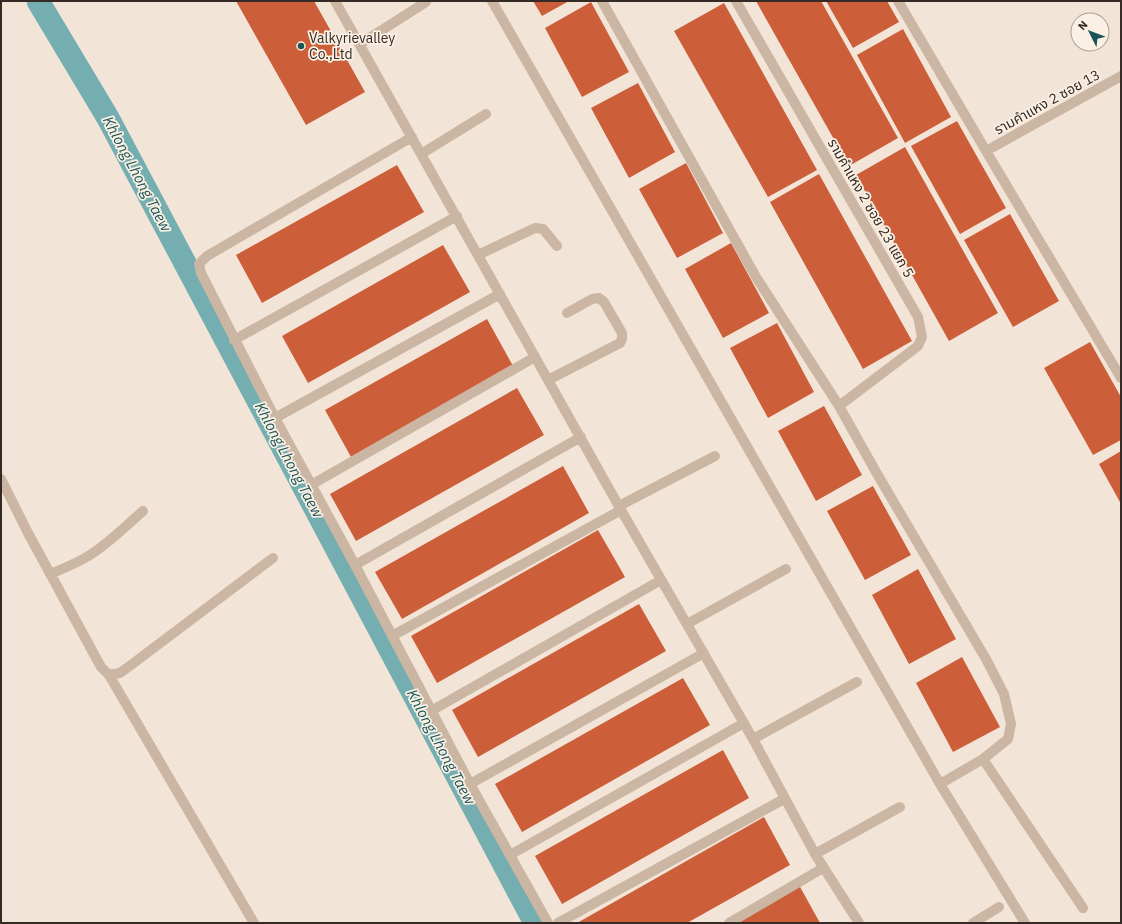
<svg xmlns="http://www.w3.org/2000/svg" width="1122" height="924" font-family="'IBM Plex Sans','Noto Sans Thai',sans-serif">
	<rect width="100%" height="100%" fill="#f2e5d7"/>
	<g fill="none" stroke-linecap="round" stroke-linejoin="round">
		<!-- canal -->
		<path stroke="#74aeb1" stroke-width="23" d="M38,1L108,118L535,923"/>
	</g>
	<!-- building -->
	<path fill="#cd5e3a" d="M236,1H314L365,92L306,125Z
		M533,1H569L542,16Z
		M756,1H821L898,138L849,166Z
		M826,1H887L899,22L853,48Z
		M591,2L629,72L582,97L545,28Z
		M724,3L817,170L768,197L674,31Z
		M903,29L951,117L905,143L857,55Z
		M638,83L675,152L629,178L591,108Z
		M957,121L1006,208L960,234L911,146Z
		M905,147L998,313L949,341L856,175Z
		M686,163L723,233L677,258L639,189Z
		M397,165L424,212L262,303L236,255Z
		M819,174L912,341L863,369L770,202Z
		M1010,214L1059,301L1013,327L964,240Z
		M731,243L769,313L723,338L685,269Z
		M443,245L470,292L308,383L282,336Z
		M487,319L513,366L351,457L325,410Z
		M777,323L814,392L768,418L730,348Z
		M1090,342L1121,397V440L1093,455L1044,368Z
		M517,388L544,435L356,541L330,494Z
		M824,406L862,475L816,501L778,431Z
		M1121,451V504L1099,464Z
		M563,466L589,513L402,619L375,572Z
		M873,486L911,555L865,580L827,511Z
		M598,530L625,577L437,683L411,636Z
		M918,569L956,639L909,664L872,595Z
		M639,604L666,651L478,757L452,710Z
		M962,657L1000,727L953,752L916,683Z
		M683,678L710,725L522,832L495,784Z
		M723,750L749,798L562,904L535,856Z
		M764,817L790,865L687,923H577Z
		M799,885L820,923H733Z"/>
	<g fill="none" stroke-linecap="round" stroke-linejoin="round">
		<!-- minor -->
		<path stroke="#cbb5a3" stroke-width="10" d="M335,1L621,510L753,739L815,854L859,923
			M492,1L940,784L1025,923
			M602,1L756,277L839,406L876,472L986,659L1004,694L1011,724L1008,739L983,759L940,784
			M736,1L918,317L922,337L918,346L839,406
			M898,1L986,151L1121,378
			M360,44L426,2
			M412,137L207,256L199,264L201,273L275,418L355,565L470,784L548,923
			M986,151L1121,76
			M421,154L486,114
			M478,255L535,228L543,229L557,246
			M234,340L457,216
			M548,380L620,343L622,339V333L604,302L599,298L592,299L567,313
			M275,418L500,294
			M1,479L28,533L101,667L109,675L120,673L135,662L273,558
			M311,485L535,357
			M619,506L715,456
			M355,565L581,437
			M50,574C65,568 80,562 93,553C111,541 127,525 143,511
			M687,624L786,569
			M392,636L621,510
			M109,675L254,923
			M431,711L661,580
			M753,739L857,682
			M983,759L1083,908
			M470,784L704,653
			M815,854L900,807
			M510,855L744,723
			M558,923L784,799
			M729,923L823,868
			M973,923L999,907"/>
	</g>
	<!-- markers -->
	<circle fill="#195459" stroke="#faf0e3" stroke-width="1.5" cx="301" cy="46" r="4"/>
	<g text-anchor="middle" stroke-width="3.5" stroke-linejoin="round" paint-order="stroke">
		<!-- poi labels -->
		<g font-size="14" fill="#352a25" stroke="#faf0e3" text-anchor="start">
			<text x="309" y="43">Valkyrievalley<tspan x="309" dy="16">Co.,Ltd</tspan></text>
		</g>
		<!-- street labels -->
		<g font-size="14" fill="#352a25" stroke="#faf0e3">
			<text transform="translate(1047 102) rotate(-29)" y="5">รามคำแหง 2 ซอย 13</text>
			<text transform="translate(871 208) rotate(60)" y="5">รามคำแหง 2 ซอย 23 แยก 5</text>
		</g>
		<!-- water labels -->
		<g font-size="15" font-style="italic" fill="#195459" stroke="#faf0e3">
			<text transform="translate(137 174) rotate(62)" y="5">Khlong Lhong Taew</text>
			<text transform="translate(289 460) rotate(62)" y="5">Khlong Lhong Taew</text>
			<text transform="translate(441 747) rotate(62)" y="5">Khlong Lhong Taew</text>
		</g>
	</g>
	<!-- border -->
	<rect width="1122" height="924" fill="none" stroke="#352a25" stroke-width="4"/>
	<!-- north arrow -->
	<g transform="translate(1090 32) rotate(312)"><circle r="19" fill="#faf0e3" stroke="#aba197"/>
	<path d="M0-3L7 15L0 10L-7 15Z" fill="#195459"/>
	<text y="-6" font-size="11" font-weight="bold" text-anchor="middle" fill="#352a25">N</text>
	</g>
</svg>
